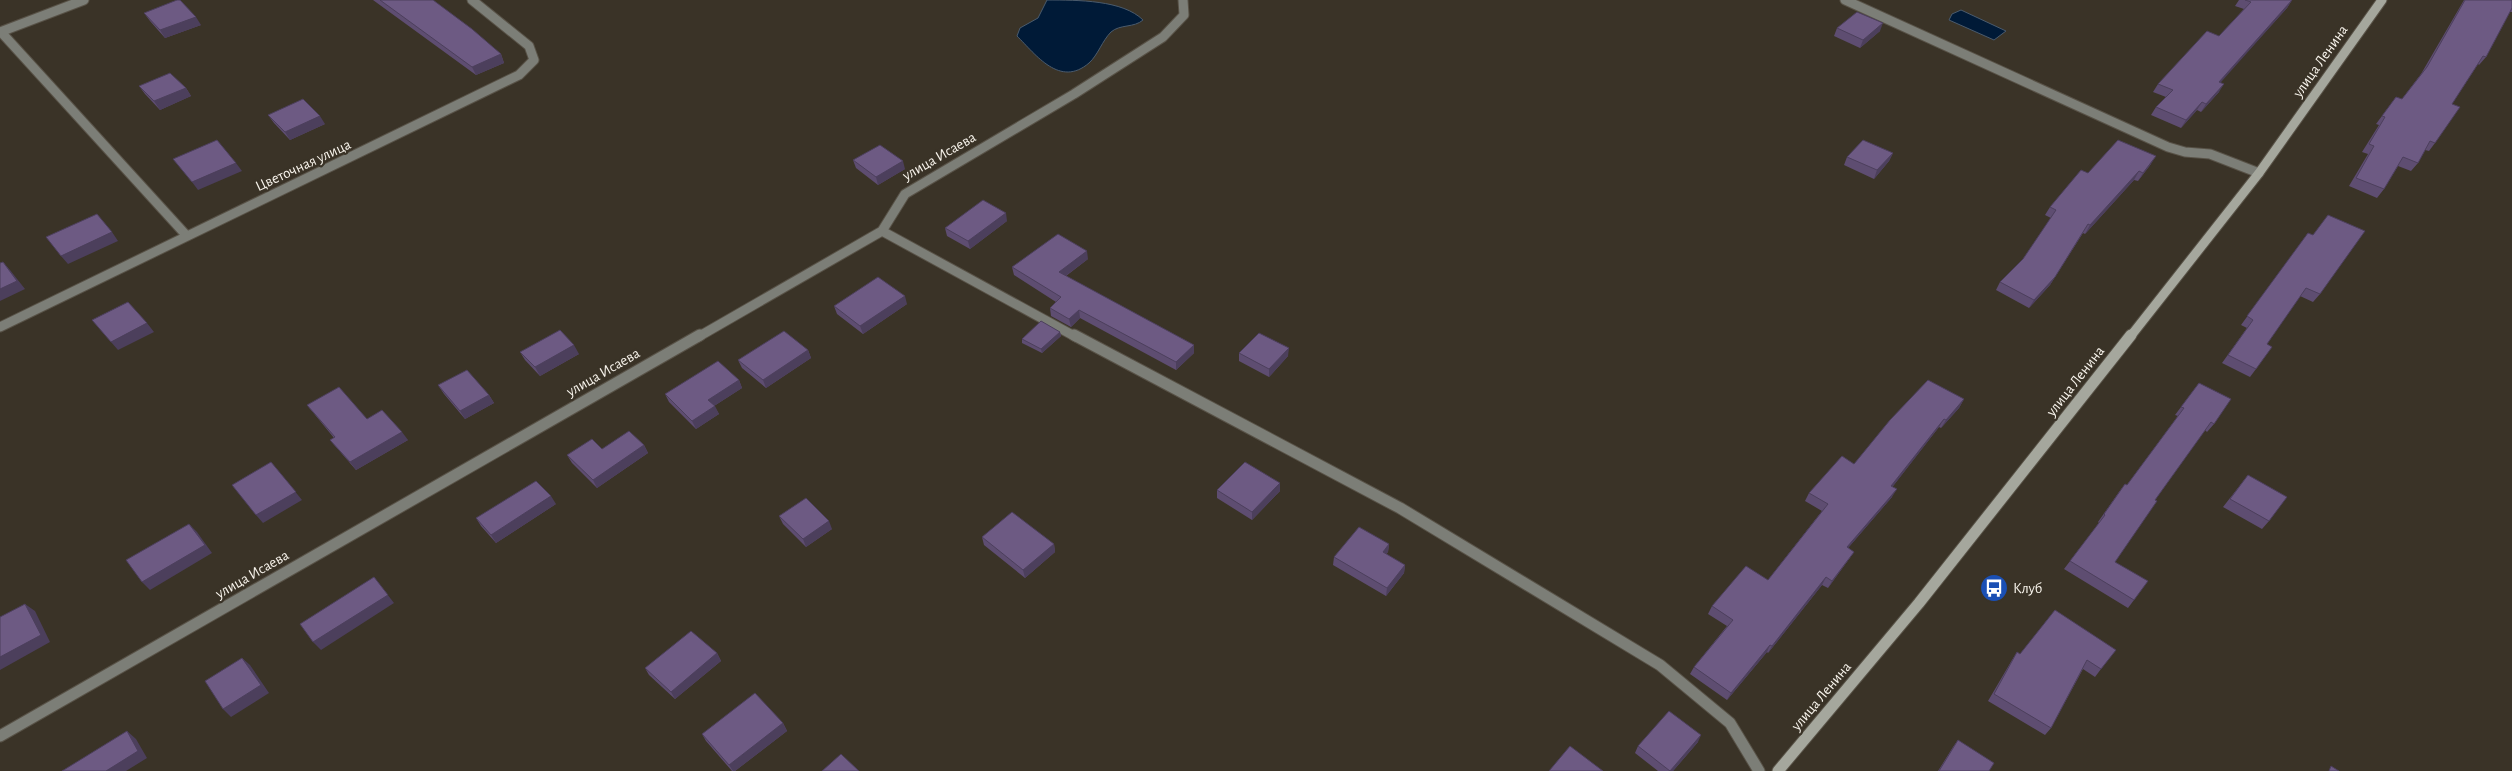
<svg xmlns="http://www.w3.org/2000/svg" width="2512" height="771" font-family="'Alegreya Sans',sans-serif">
	<rect width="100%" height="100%" fill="#3a3327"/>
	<!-- water -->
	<path fill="#001a37" stroke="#4a5b6d" d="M1047,0C1078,0 1123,0 1143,20C1134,28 1120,24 1111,32C1102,41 1098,55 1089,63C1060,88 1036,55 1017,36L1020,28L1038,18Z
		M1961,10L2006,31L1994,40L1949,20L1952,14Z"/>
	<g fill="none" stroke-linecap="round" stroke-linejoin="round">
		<!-- street-far1 casing -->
		<g stroke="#585247" stroke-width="11">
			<path id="street-far1" d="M1845,0L2168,147L2185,152L2210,154L2259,173
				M0,32L84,0
				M1,32L186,235
				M882,231L1076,337
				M0,327L519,75L534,60L529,46L472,0
				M698,337L882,231L905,194L1074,94L1163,37L1184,15L1183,0"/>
		</g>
		<!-- street casing -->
		<g stroke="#585247" stroke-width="13">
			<path id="street" d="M1074,335L1400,508L1660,665L1730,723L1759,771
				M0,736L700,335"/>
		</g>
		<!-- secondary-far1 casing -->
		<g stroke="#585247" stroke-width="11">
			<path id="secondary-far1" d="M2130,337L2259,173L2382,0"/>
		</g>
		<!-- secondary casing -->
		<g stroke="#585247" stroke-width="13">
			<path id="secondary" d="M1778,771L1919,603L2131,335"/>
		</g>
		<!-- street-far1 -->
		<use href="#street-far1" stroke="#7c7e77" stroke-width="9"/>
		<!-- street -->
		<use href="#street" stroke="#7c7e77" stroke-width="11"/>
		<!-- secondary-far1 -->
		<use href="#secondary-far1" stroke="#a5a79d" stroke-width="9"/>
		<!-- secondary -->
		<use href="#secondary" stroke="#a5a79d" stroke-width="11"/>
	</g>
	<!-- wall -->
	<path fill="#5e4d71" d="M373,0H433L501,54L504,63L476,75Z
		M2239,0H2292L2287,8L2220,82L2219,92L2201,112L2197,110L2181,128L2151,115L2156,107L2166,97L2153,92L2158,84L2219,36L2244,9L2235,6Z
		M2464,0H2512V12H2510L2486,57L2479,65L2478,64L2452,104L2435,143L2429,151L2425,150L2418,163L2411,171L2398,166L2384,189L2377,198L2349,186L2368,154L2362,152L2379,125L2376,124L2396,97L2402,99L2421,74Z
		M144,13L201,25L165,38L150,21Z
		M1837,28L1880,31L1860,48L1834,36Z
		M139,86L186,88L191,96L160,110L145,94Z
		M268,115L325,124L290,140L274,123Z
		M1893,153L1889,161L1874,179L1844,165L1847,157Z
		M853,160L905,169L878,185L856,168Z
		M2151,164L2138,181L2134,180L2085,234L2083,233L2050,285L2029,308L1996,290L2000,282L2023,259L2051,218L2045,215L2050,207L2088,173Z
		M1007,221L970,249L947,236L945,228Z
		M2308,233L2320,294L2313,302L2300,296L2267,344L2256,369L2250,377L2222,363L2247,328L2241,325Z
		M1088,259L1066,276L1194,345V353L1176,370L1080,318L1071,327L1051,316L1050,308L1056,302L1014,275L1012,267Z
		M907,304L863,334L837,314L834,306Z
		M1060,332L1061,336L1042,353L1022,343V339Z
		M808,350L811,358L766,388L742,368L738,360Z
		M520,352L579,354L540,376L525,360Z
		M1239,353L1288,356L1269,377L1239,361Z
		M739,380L742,388L714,406L719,414L696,429L669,402L665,394Z
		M2199,383L2214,424L2207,432L2205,430L2155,500L2115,562L2134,600L2128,608L2064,569L2099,523L2098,522L2119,492L2125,484L2127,485L2178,416L2175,415Z
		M438,385L489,395L494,403L465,419L444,394Z
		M1964,399L1959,408L1941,428L1939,427L1893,486L1892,497L1848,548L1854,552L1849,559L1828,588L1822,585L1768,653L1767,652L1727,700L1690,674L1694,667L1727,626L1708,614L1712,606L1768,580L1822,511L1805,501L1809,493L1854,464Z
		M307,405L408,440L356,470L330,440L334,438Z
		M644,445L648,453L597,488L572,463L567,455L602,449Z
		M2248,475L2269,521L2262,529L2223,507Z
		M1217,490L1280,491L1252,520L1217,498Z
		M556,504L496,543L481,526L476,518Z
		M779,516L832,529L806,547L783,524Z
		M982,537L1054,544L1055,552L1025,578L984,545Z
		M1389,544L1388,552L1386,554L1405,565L1404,573L1386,596L1333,565L1334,557Z
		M2055,610L2101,669L2095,677L2083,669L2051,728L2045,735L1988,701L2012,660L2017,652L2020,654Z
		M717,653L721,661L675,699L649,675L645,668Z
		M783,723L787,731L735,771H732L706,741L702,734Z
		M1958,740L1989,771H1938L1953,747Z
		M1698,742L1673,771H1658L1635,753L1638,746Z"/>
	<!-- shaded-wall -->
	<path fill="#4c3f5c" d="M2292,0L2287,8L2214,90L2219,82Z
		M196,17L201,25L165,38L160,30Z
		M1883,23L1880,31L1860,48L1863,40Z
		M501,54L504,63L476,75L472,67Z
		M2224,84L2219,92L2201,112L2206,104Z
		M186,88L191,96L160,110L154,101Z
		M2202,102L2197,110L2181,128L2186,120Z
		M320,116L325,124L290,140L285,132Z
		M1893,153L1889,161L1874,179L1877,170Z
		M2156,156L2151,164L2138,181L2143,173Z
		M903,161L905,169L878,185L876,177Z
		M236,163L242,171L198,190L192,182Z
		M2139,171L2134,180L2085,234L2090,225Z
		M1006,213L1007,221L970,249L968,241Z
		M2088,224L2050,285L2029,308L2034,300Z
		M112,232L118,241L68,264L61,256Z
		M1087,251L1088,259L1060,280L1059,272Z
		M3,262L10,270L25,289L0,301V289Z
		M905,296L907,304L863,334L860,326Z
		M1079,310L1080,318L1071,327L1069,319Z
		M147,323L154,332L118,350L111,342Z
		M1060,332L1061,336L1042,353L1041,349Z
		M574,345L579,354L540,376L535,367Z
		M1194,345V353L1176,370V362Z
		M1289,348L1288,356L1269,377V369Z
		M808,350L811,358L766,388L763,380Z
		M739,380L742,388L711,408L708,400Z
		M489,395L494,403L465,419L460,411Z
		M1964,399L1959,408L1941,428L1946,420Z
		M715,406L719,414L696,429L692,421Z
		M1944,419L1939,427L1887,494L1891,486Z
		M402,432L408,440L356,470L350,462Z
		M644,445L648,453L597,488L593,480Z
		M271,462L302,500L263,523L256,515Z
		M1280,483V491L1252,520V512Z
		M1897,489L1892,497L1842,555L1847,547Z
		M551,496L556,504L496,543L491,535Z
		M829,521L832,529L806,547L803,539Z
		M189,524L197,532L212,553L150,590L142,582Z
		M1054,544L1055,552L1025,578L1023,570Z
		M1389,544L1388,552L1382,560L1383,552Z
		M1854,552L1849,559L1828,588L1832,581Z
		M1405,565L1404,573L1386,596L1387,588Z
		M374,577L394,603L321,650L313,642Z
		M1826,577L1822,585L1768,653L1772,646Z
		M25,604L35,611L50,642L0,670V657Z
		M1770,645L1767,652L1727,700L1731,693Z
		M717,653L721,661L675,699L671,692Z
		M242,658L250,665L269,693L231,717L223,709Z
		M783,723L787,731L735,771H733L729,765Z
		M127,731L136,739L147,758L126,771H106Z
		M1701,735L1698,742L1673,771H1670Z"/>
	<!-- building -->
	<path fill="#6d5a83" stroke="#4c3f5c" d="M177,0H180L196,17L160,30L144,13Z
		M380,0H433L472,29L501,54L472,67Z
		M2245,0H2292L2219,82L2224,84L2206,104L2202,102L2186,120L2156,107L2173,90L2158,84L2207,31L2219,36L2251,2Z
		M2465,0H2512V8L2486,57L2483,56L2452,104L2460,107L2435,143L2430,141L2418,163L2403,157L2384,189L2356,178L2374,146L2369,144L2385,117L2382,116L2396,97L2402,99L2427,67Z
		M1857,12L1883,23L1863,40L1837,28Z
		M170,73L186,88L154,101L139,86Z
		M303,99L320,116L285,132L268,115Z
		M217,140L236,163L192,182L173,159Z
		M1863,140L1893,153L1877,170L1847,157Z
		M2118,140L2156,156L2143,173L2139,171L2090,225L2088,224L2055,277L2034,300L2000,282L2023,259L2056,210L2050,207L2081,170L2088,173Z
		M880,145L903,161L876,177L853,160Z
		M983,200L1006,213L968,241L945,228Z
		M97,214L112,232L61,256L46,237Z
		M2328,215L2365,231L2320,294L2306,288L2267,344L2272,347L2256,369L2228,355L2253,320L2247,316L2308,233L2313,235Z
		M1058,234L1087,251L1059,272L1194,345L1176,362L1079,310L1069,319L1050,308L1061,297L1012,267Z
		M3,262L17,281L0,289V263Z
		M878,277L905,296L860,326L834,306Z
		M128,302L147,323L111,342L92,320Z
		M1041,321L1060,332L1041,349L1022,339Z
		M560,330L574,345L535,367L520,352Z
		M784,331L808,350L763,380L738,360Z
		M1259,333L1289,348L1269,369L1239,353Z
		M718,361L739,380L708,400L715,406L692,421L665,394Z
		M467,370L489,395L460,411L438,385Z
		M1928,380L1964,399L1946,420L1944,419L1891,486L1897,489L1847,547L1854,552L1832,581L1826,577L1772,646L1770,645L1731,693L1694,667L1733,620L1712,606L1746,566L1768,580L1828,504L1809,493L1842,456L1854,464L1890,420Z
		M2199,383L2231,399L2214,424L2211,422L2155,500L2157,501L2115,562L2148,581L2134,600L2070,561L2105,515L2104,514L2125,484L2127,485L2184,408L2181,407Z
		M339,387L367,419L382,410L402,432L350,462L330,440L335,437L307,405Z
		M629,431L644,445L593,480L567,455L592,439L602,449Z
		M271,462L296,492L256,515L232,485Z
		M1245,462L1280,483L1252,512L1217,490Z
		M2248,475L2287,497L2269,521L2230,499Z
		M536,481L551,496L491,535L476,518Z
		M806,498L829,521L803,539L779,516Z
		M1012,512L1054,544L1023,570L982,537Z
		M189,524L205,545L142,582L126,560Z
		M1359,527L1389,544L1383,552L1405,565L1387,588L1334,557Z
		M374,577L388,595L313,642L300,624Z
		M25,604L41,635L0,657V617Z
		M2055,610L2116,650L2101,669L2087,660L2051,728L1994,694L2017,652L2020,654Z
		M691,631L717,653L671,692L645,668Z
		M242,658L261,685L223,709L205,681Z
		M755,693L783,723L729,765L702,734Z
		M1669,711L1701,735L1670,771L1638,746Z
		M127,731L138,751L106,771H62Z
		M1958,740L1994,763L1989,771H1939Z
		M1570,746L1603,771H1549Z
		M841,754L859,771H822Z
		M2331,766L2339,771H2329Z"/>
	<!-- icons -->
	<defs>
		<g id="bus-disc" transform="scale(1.4375)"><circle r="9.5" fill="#1a4fb4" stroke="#3a3327"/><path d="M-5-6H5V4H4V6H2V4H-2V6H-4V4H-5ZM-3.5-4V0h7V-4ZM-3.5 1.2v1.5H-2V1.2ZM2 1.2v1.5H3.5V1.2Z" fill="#fff"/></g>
	</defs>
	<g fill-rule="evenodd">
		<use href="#bus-disc" x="1994" y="588"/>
	</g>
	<g text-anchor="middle" stroke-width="4.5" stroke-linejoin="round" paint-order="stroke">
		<!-- street labels -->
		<g font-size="15" fill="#f8f4ec" stroke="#3a3327">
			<text transform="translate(2320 61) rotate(-55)" y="5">улица Ленина</text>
			<text transform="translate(939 156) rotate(-30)" y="5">улица Исаева</text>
			<text transform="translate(303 165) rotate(-25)" y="5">Цветочная улица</text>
			<text transform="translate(603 372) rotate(-30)" y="5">улица Исаева</text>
			<text transform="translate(2075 381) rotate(-52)" y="5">улица Ленина</text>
			<text transform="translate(252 574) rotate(-30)" y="5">улица Исаева</text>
			<text transform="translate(1821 696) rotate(-50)" y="5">улица Ленина</text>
		</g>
		<!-- poi labels -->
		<g font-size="15" fill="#f8f4ec" stroke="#3a3327" text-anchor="start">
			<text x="2013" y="593">Клуб</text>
		</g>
	</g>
</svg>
